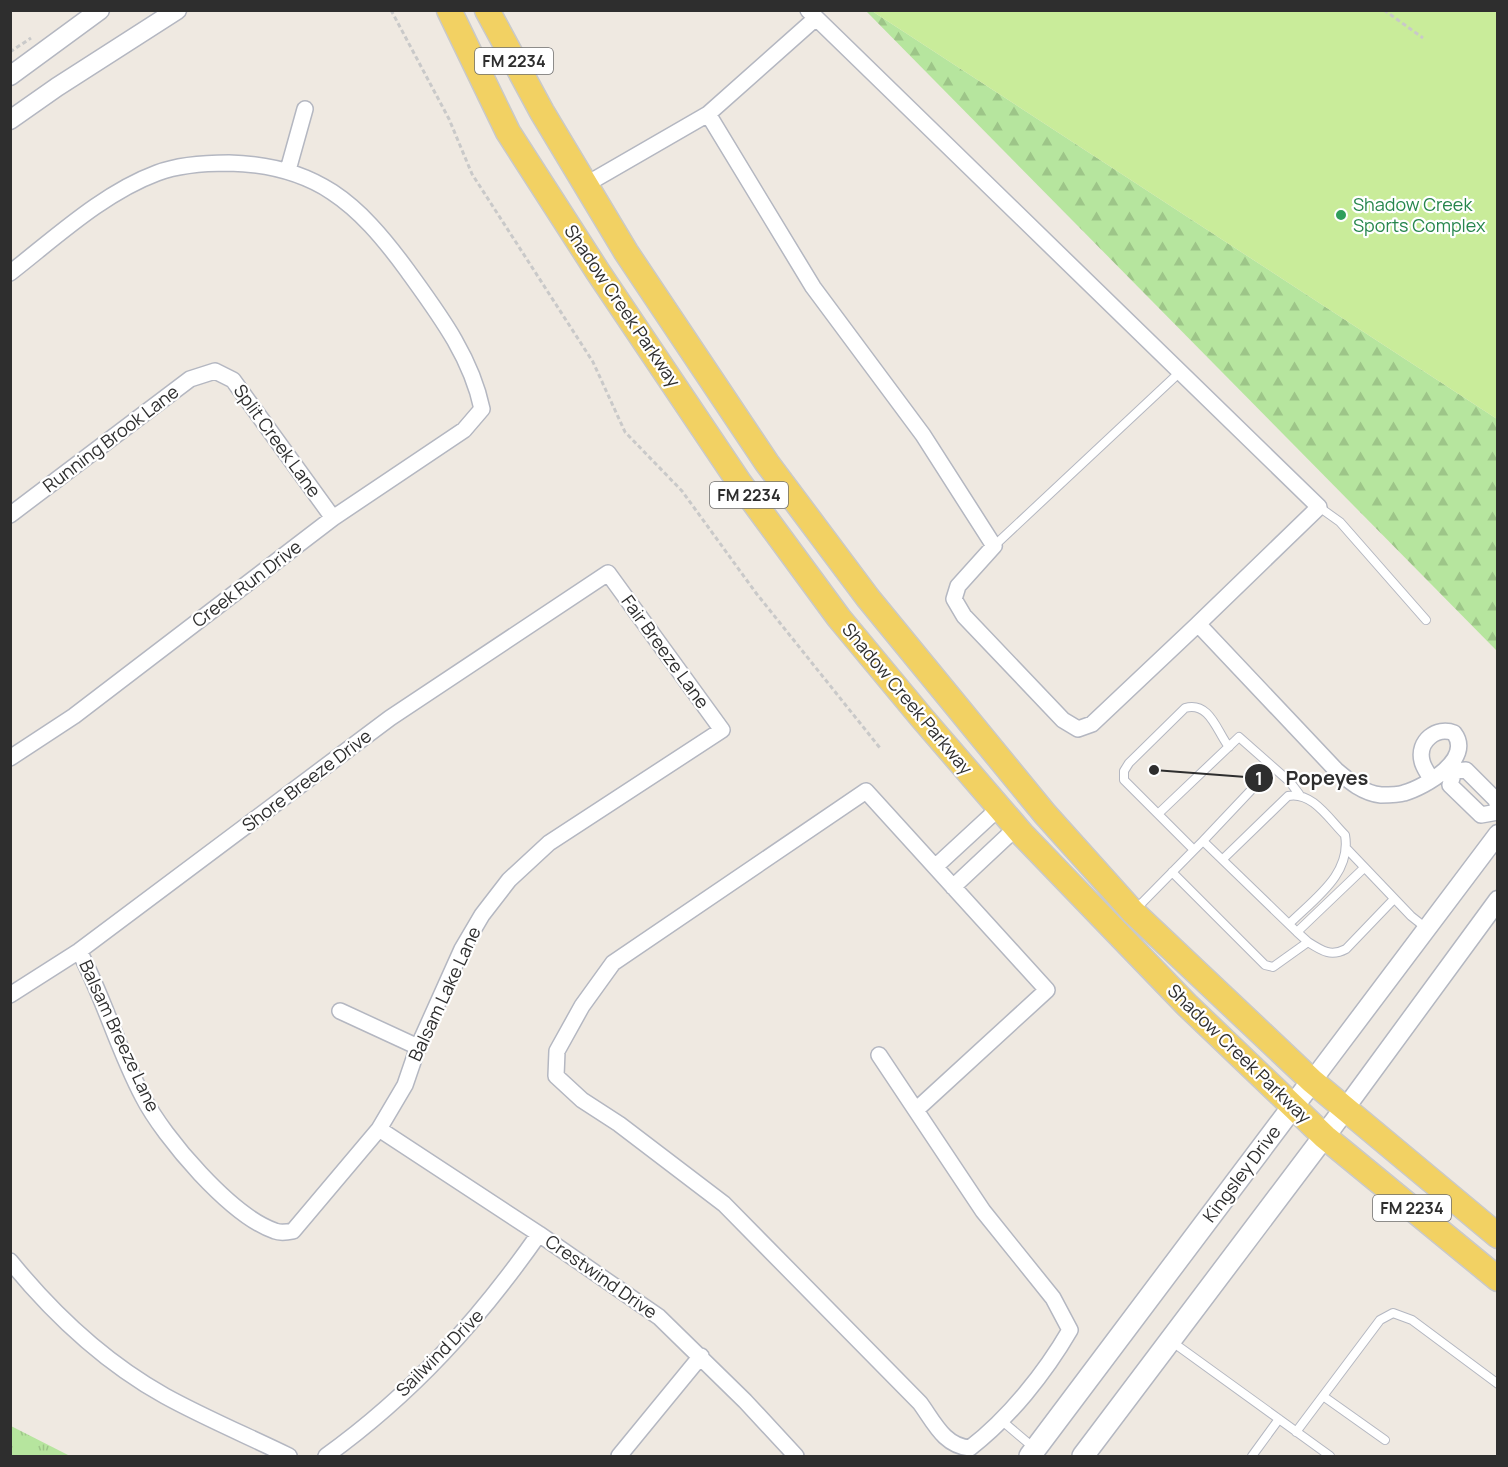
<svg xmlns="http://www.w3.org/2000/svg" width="1508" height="1467" font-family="Manrope,sans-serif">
	<defs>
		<pattern id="grass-tufts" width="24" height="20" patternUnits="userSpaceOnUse" patternTransform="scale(1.5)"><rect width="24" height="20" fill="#b6e59e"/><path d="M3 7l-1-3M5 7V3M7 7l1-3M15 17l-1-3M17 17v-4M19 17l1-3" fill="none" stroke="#9dc588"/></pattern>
		<pattern id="forest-firs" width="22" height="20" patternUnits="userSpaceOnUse" patternTransform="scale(1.5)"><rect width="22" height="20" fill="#b6e59e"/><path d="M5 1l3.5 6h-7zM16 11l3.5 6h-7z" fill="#9dc588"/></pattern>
	</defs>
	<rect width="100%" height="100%" fill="#efe9e1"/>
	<!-- grass -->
	<path fill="url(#grass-tufts)" d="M11,1426L70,1456H11Z"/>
	<!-- forest -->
	<path fill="url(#forest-firs)" d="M866,11H872L1497,419V651Z"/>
	<!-- pitch -->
	<path fill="#c9ec9a" d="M872,11H1497V419Z"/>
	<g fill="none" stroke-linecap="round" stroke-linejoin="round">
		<!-- service casing -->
		<g stroke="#b4b7c1" stroke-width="10">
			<path id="service" d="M1319,507L1340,522L1426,620
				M994,546L1180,372
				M1158,814L1124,780V771L1129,763L1185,708C1210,701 1217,732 1229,747
				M1203,841L1272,768
				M1346,848L1411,916L1426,928
				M1194,850L1203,841L1297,932L1364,868
				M1223,859L1288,796C1312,791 1329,819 1345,835C1352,874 1314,899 1289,924
				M1172,872L1265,965L1273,967L1308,942L1297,932
				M1134,911L1194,850L1158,814L1239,737L1290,782L1299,794
				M1308,942C1322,951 1331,957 1346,949L1394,899
				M1171,1341L1330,1456
				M1323,1396L1385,1440
				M1001,1420L1034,1448
				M1296,1432L1380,1320L1393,1313L1412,1320L1498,1384
				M1252,1456L1279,1419"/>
		</g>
		<!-- minor casing -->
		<g stroke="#b4b7c1" stroke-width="18">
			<path id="minor" d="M808,10L1319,507L1198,624L1336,770C1349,781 1363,793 1381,795C1388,795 1398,795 1404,793C1425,787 1474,759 1454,733C1437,726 1417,741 1422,761C1423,767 1428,773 1431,779
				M708,114L813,287L923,435L994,546L958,586L954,599L964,616L1063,720L1078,729L1092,724L1198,624
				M288,170L305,109
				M585,185L708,114L816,18
				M10,273C55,238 103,193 157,173C178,165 206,163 229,163C316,165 358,203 407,270C438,313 471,356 482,409L464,430L333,518L74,716L10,758
				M10,515L190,379L215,371L233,380L333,518
				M1454,771L1450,785L1481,815L1498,812
				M1454,771L1466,770L1496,800L1498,807
				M935,867L999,808
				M953,887L1016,828
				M10,995L79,951L390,718L608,573L722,730L549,843L509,880L482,915L462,949L418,1047L405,1085L379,1129L293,1231C288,1232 280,1233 275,1231C231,1216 164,1138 143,1097C118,1050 104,998 79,951
				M340,1011L418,1047
				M879,1055L983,1211L1053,1298L1070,1330C1045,1373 1009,1418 970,1448C944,1446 934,1422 920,1403L724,1204L619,1124L582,1100L556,1076L557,1051L582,1006L613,963L866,791L1047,990L916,1110
				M379,1129L539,1234L659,1317L745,1401L796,1456
				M10,1261C54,1315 104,1362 165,1396C205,1418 248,1436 289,1456
				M326,1456C412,1394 478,1321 539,1234
				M619,1456L701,1356"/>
		</g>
		<!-- tertiary casing -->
		<g stroke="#b4b7c1" stroke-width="21">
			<path id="tertiary" d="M10,76L100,10
				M10,120L57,87L177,10
				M1312,1081L1498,834
				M1344,1110L1498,900"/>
		</g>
		<!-- secondary casing -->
		<g stroke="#b4b7c1" stroke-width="24">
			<path id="secondary" d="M1030,1456L1312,1081
				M1083,1456L1344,1110"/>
		</g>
		<!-- primary casing -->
		<g stroke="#c9c9c9" stroke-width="27">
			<path id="primary" d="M449,10L508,132L598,272L739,482L839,618L922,718L1022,834L1188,1006L1325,1137L1498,1279
				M487,10L542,112L626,252L767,463L868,598L1045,814L1133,912L1312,1081L1498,1236"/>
		</g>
		<!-- path -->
		<path stroke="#c9c9c9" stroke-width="3" stroke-dasharray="4.5 3" stroke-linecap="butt" d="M391,10L449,119L472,174L593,362L625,432L682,491L756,593L880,748
			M1384,10L1423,38
			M10,52L31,38"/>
		<!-- service -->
		<use href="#service" stroke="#fff" stroke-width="8"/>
		<!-- minor -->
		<use href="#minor" stroke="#fff" stroke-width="15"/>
		<!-- tertiary -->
		<use href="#tertiary" stroke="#fff" stroke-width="18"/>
		<!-- secondary -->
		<use href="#secondary" stroke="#fff" stroke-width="21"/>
		<!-- primary -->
		<use href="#primary" stroke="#f2d163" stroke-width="24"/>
	</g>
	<!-- markers -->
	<circle fill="#2e9e5b" stroke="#fff" stroke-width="2" cx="1341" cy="215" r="6"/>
	<g text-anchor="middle" stroke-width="4.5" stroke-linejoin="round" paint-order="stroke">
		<!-- shield labels -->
		<g fill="#fff" stroke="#6d6d6d" stroke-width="1.5">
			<rect x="475" y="48" width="78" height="26" rx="4.5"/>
			<rect x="710" y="482" width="78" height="26" rx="4.5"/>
			<rect x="1373" y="1195" width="78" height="26" rx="4.5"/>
		</g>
		<g font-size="16" font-weight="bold" fill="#2e2e2e">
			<text x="514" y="67">FM 2234</text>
			<text x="749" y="501">FM 2234</text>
			<text x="1412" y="1214">FM 2234</text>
		</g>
		<!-- leisure labels -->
		<g font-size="18" fill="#27864d" stroke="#fff" text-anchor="start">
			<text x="1353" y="211">Shadow Creek<tspan x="1353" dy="21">Sports Complex</tspan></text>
		</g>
		<!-- street labels -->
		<g font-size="18" fill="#2e2e2e" stroke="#fff">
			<text transform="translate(622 306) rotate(56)" y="6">Shadow Creek Parkway</text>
			<text transform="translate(111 439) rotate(-37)" y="6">Running Brook Lane</text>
			<text transform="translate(277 441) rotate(54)" y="6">Split Creek Lane</text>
			<text transform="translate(247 584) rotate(-37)" y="6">Creek Run Drive</text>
			<text transform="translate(665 652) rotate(54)" y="6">Fair Breeze Lane</text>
			<text transform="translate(907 699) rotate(50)" y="6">Shadow Creek Parkway</text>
			<text transform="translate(307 781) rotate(-37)" y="6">Shore Breeze Drive</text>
			<text transform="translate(445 994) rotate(-65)" y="6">Balsam Lake Lane</text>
			<text transform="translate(119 1036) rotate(65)" y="6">Balsam Breeze Lane</text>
			<text transform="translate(1239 1054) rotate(44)" y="6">Shadow Creek Parkway</text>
			<text transform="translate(1242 1174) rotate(-53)" y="6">Kingsley Drive</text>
			<text transform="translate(601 1277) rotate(35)" y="6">Crestwind Drive</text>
			<text transform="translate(440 1353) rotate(-45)" y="6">Sailwind Drive</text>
		</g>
	</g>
	<!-- callouts -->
	<path fill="none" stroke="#2e2e2e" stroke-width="2" d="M1154 770L1259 778"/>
	<g fill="#2e2e2e" stroke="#fff" stroke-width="2">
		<circle cx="1154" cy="770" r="6"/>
		<circle cx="1259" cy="778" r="15"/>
	</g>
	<g font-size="18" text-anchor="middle" font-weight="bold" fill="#fff">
		<text x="1259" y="785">1</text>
	</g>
	<g font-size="20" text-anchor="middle" font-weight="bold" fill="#2e2e2e" stroke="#fff" stroke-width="4.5" stroke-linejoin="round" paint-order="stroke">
		<text x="1327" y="785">Popeyes</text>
	</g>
	<!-- border -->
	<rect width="1508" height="1467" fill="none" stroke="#2e2e2e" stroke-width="24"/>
</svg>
